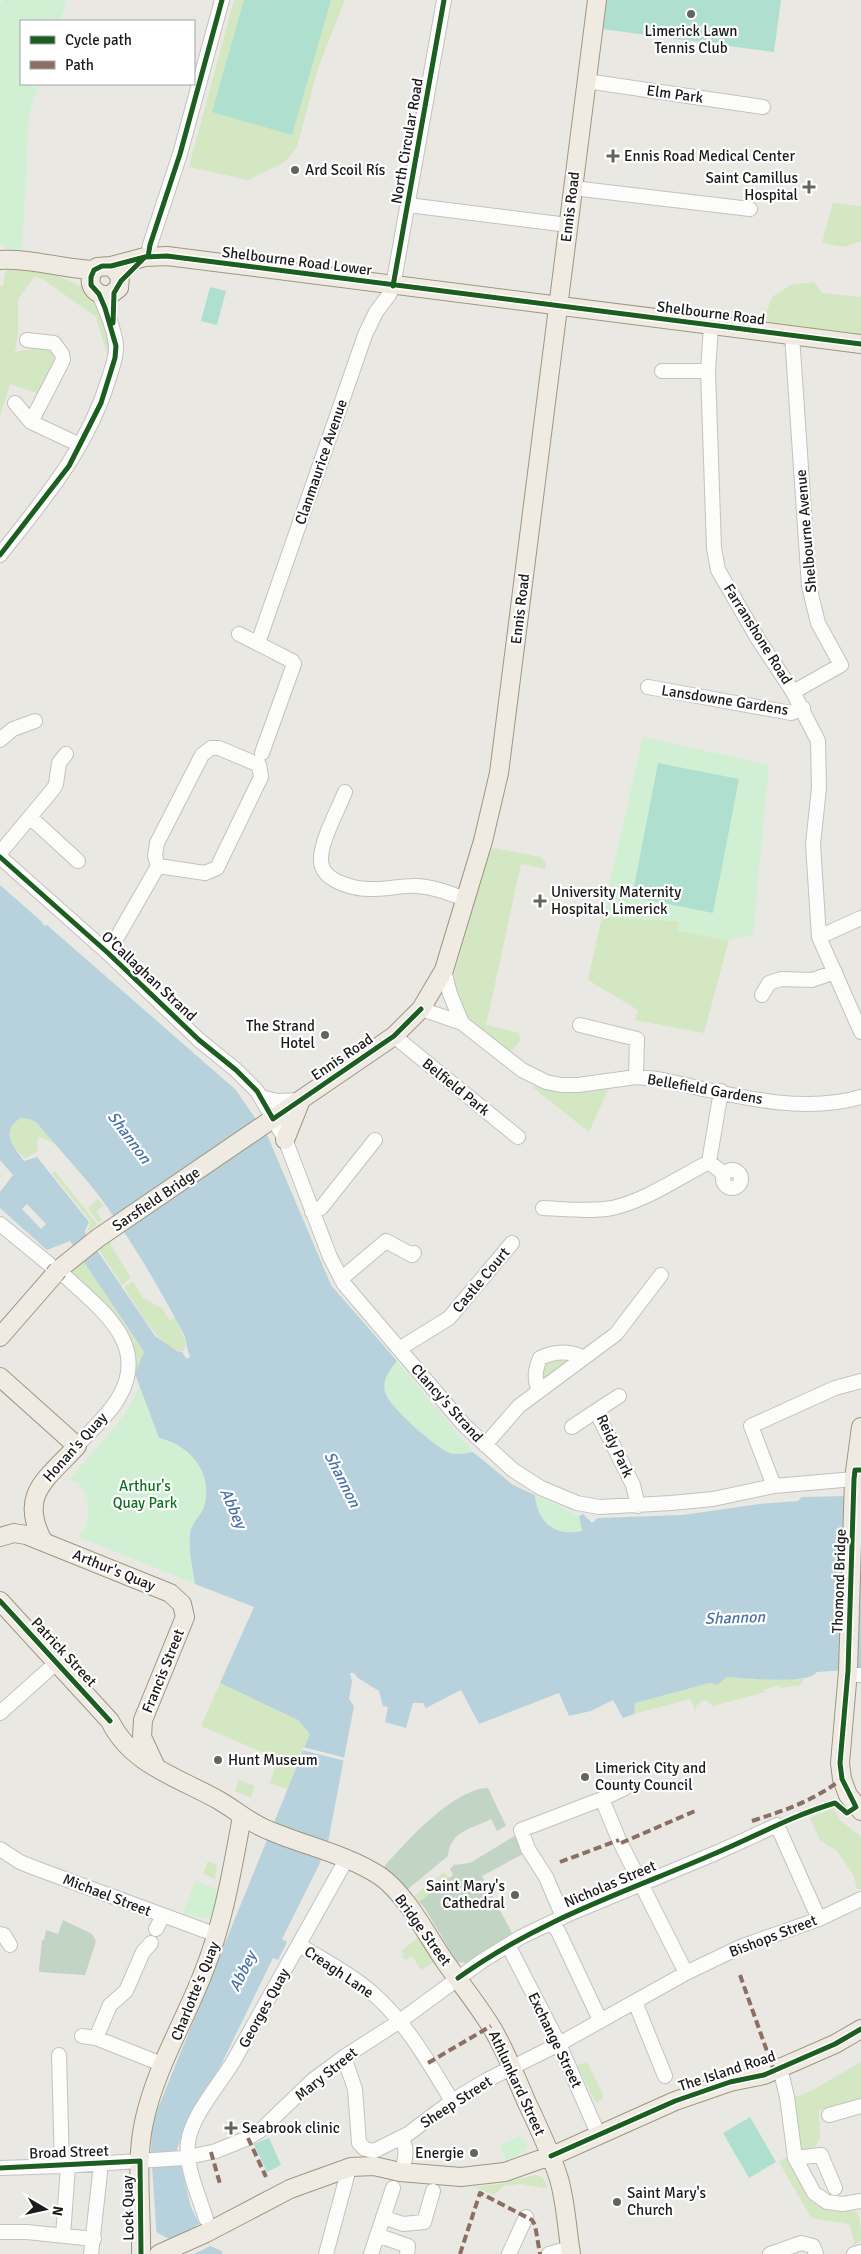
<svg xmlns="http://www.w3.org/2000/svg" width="861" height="2254" font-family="Signika,sans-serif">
	<rect width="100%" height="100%" fill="#e9e8e3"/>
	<!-- grass -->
	<path fill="#d3e7c2" d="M234,0H345L318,68L297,147L285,162L248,180L189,167Z
		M833,203L861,206V241L845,247L822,243Z
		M8,269C41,270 87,277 102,311C104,317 105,324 107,330C111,344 115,353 111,367L96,317L44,280L35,276L18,299V335L15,352L41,348L53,352L57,365L42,395L10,384L0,416V286H3L5,273Z
		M814,282L822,293L861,297V335L770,324L765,316L772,297L791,285Z
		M494,848L541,857L545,862L546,869L521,864L486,1025L519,1033L520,1040L513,1050H506C476,1027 450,1014 455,971L489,853Z
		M602,917L678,921V931L729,940L704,1033L635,1020L638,1010L588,980Z
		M610,1085L589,1132L531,1086L566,1093Z
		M21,1118C37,1117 45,1132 53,1143L40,1137L37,1141L38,1151L25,1159L7,1139C6,1128 12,1123 21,1118Z
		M55,1171L97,1224L86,1234L91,1222L52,1173Z
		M98,1199L104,1206L96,1211L102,1220L99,1223L88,1208Z
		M108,1240L131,1278L122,1285L98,1248Z
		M82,1259L144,1353L135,1374L134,1360L68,1273Z
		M133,1281L143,1298L162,1308L170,1320L175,1317L186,1343L184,1351C162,1354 135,1304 124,1287Z
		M569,1356V1363L544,1382L540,1381L544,1361Z
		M727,1677C753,1679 777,1680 804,1679L801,1685L780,1688L779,1685L764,1690L765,1692L713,1706L707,1701L703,1700L696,1706V1711L690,1699L634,1714L635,1703L710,1683L717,1685Z
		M220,1683L298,1720L310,1734L288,1789L270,1783L278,1759L201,1726Z
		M239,1780L255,1786L251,1798L235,1791Z
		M833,1808L840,1820L861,1837V1889H857L854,1876L837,1851L820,1840L810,1818Z
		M208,1861L217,1865L215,1879L203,1874Z
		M444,1872L450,1878L449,1880L419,1902L414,1896Z
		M420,1936L436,1961L421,1970L412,1956L406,1960L402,1957L404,1953L401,1951Z
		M587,2062L603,2094L602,2099L596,2103L577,2065Z
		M861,2062V2100L819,2110L820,2138L813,2150L797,2153L793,2098L813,2090Z
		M786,2157C796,2173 812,2206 831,2211C840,2213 851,2206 858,2214C861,2220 861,2234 861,2241L853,2246L854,2241L849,2224L811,2218L779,2162Z
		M536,2175L542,2177L548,2187L544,2188L520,2184L504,2186L494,2195L475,2187L499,2184Z"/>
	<!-- cemetery -->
	<path fill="#c2d4c4" d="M488,1788L506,1826L497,1831L491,1819C473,1829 450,1830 448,1856L408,1889L384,1867C406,1842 453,1789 488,1788Z
		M516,1835L525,1853L482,1876L513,1935L470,1963L457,1962L424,1907L419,1902L453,1875L450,1869L454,1865L470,1863Z
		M63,1920L92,1934L96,1941L85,1975L40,1972L39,1970L42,1940H44L46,1930L58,1934Z"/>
	<!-- park -->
	<path fill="#d1f0d3" d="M3,0H67L60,21H21V84H39L29,115L22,252L17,253V251L8,250L0,243V4Z
		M643,737L769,765L753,935L729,940L678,931V921L602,917Z
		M397,1361L473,1452C467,1453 456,1455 450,1453C435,1447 389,1407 385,1392C382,1379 390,1370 397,1361Z
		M139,1386L159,1438C190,1446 214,1473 204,1507C201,1516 191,1525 190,1534C188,1550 193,1569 195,1584L77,1536C96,1528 91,1477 68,1481C91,1452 127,1420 139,1386Z
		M535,1495L579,1516L582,1531C555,1537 537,1522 535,1495Z
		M197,1881L218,1890L214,1911L209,1919L183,1914L195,1882Z
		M521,2136L524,2142L527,2141V2149L516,2156L506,2159L500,2145Z"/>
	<!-- pitch -->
	<path fill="#afe0cf" d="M244,0H331L292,135L212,112Z
		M606,0H781L774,52L602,29Z
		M210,287L226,291L217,325L201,321Z
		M658,763L739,779L713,913L632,897Z
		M750,2117L776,2162L749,2178L723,2133Z
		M269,2138L281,2165L267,2172L254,2144Z"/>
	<!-- water -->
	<path fill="#b7d2dc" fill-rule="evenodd" d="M0,885L41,921L44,926L47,925L236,1090L268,1137L331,1285L397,1361C390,1370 382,1379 385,1392C389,1407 435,1447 450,1453C456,1455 467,1453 473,1452L513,1485L535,1495C537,1522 555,1537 582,1531L579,1516L583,1514L592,1523L598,1518L683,1515L759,1504L798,1501L802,1497L847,1496L861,1499V1669L817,1672C809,1685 743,1678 727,1677L717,1685L710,1683L635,1703L634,1714L623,1718L613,1700L591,1711L569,1716L559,1693L479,1724L461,1690L426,1708L423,1703H413L406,1728L385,1722L388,1707L383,1706L379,1691L358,1678L354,1673H350L352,1682L349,1699L354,1706L328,1842L319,1865L282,1939L287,1942L278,1960L273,1958L220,2067L188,2120L177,2149L191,2207L210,2246L222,2251V2254H158L151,2151L152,2123L310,1734L298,1720L220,1683L254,1607L195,1584C193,1569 188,1550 190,1534C190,1525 201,1516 204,1507C214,1473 190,1445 159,1438L135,1374L144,1352L70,1241L47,1250L0,1208V1192L13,1175L0,1160ZM21,1118L30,1119L37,1123C59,1150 85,1176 105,1204C134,1245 159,1287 182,1331C187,1339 186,1348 190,1356L189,1358H186L182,1352L177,1351L155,1336L86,1234L85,1231L89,1222L37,1157L24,1161C12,1146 0,1130 21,1118Z"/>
	<!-- pier -->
	<path fill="#e9e8e3" d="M27,1204L46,1224L41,1229L22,1209Z
		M303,1747L346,1758L345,1761L302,1750Z
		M199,2224L210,2246L194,2254H158L156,2232L167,2238H175Z"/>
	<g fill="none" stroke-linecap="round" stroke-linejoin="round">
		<!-- minor casing -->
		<g stroke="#c2c2bf" stroke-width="16">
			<path id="minor" d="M586,81L763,107
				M573,188L750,209
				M408,205L568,225
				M148,257L150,245L180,154L222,0
				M711,326L708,371L714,548L718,570L758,639L793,692L818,741L819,788L813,844L819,937L861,1032
				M792,335L809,586L818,623L841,665L793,692
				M27,340L54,343L62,354L63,360L31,422
				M662,371H708
				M15,403L31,422L80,445
				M0,555C44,499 88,448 109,378C112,368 117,356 116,345C114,328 106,310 99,294
				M239,634L292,661L294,664L262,753
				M258,643L365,335L376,312L389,295L393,286L444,0
				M648,687L791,713L803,708
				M0,740L13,729L35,721
				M345,792C338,810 321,840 321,859C320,882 357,890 375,889C389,889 404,885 417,886C434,887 449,893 465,899
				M30,817L78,861
				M0,853L54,788L56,784L59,763L66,754
				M0,857L108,953L199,1040L236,1070L257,1091L285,1139L330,1257L344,1284L464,1425L513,1470L541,1488L577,1503L599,1507L671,1503L713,1499L774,1486L854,1479
				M819,937L861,918
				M108,953L158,866L155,856L157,843L202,755L211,748H219L259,765L261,777L217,868L205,873L158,866
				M444,970L450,994L462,1023
				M762,995L769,983L781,979L812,980L835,972
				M421,1009L462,1023L522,1070L546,1082L561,1085H578L636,1077L658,1079C722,1092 797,1116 861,1097
				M580,1025L637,1039L636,1077
				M394,1036L518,1137
				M721,1091L709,1162L724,1174
				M261,1097L277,1101L301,1100
				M723 1179a9 9 0 1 1 18 0a9 9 0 1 1-18 0Z
				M543,1208C566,1209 589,1212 612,1208C645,1201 678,1178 709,1162
				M312,1212L321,1208L375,1140
				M0,1224L49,1264
				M66,1277C100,1309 150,1344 119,1397C109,1415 91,1430 77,1446
				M341,1279L386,1241L412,1255L414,1253
				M399,1349L449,1318L512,1243
				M539,1391C534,1379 535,1370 540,1358C555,1351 569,1350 584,1358
				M619,1396L596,1411L633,1485L638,1506
				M572,1427L596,1411
				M485,1445L519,1406L616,1334L661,1275
				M774,1486L751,1426L835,1388L861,1381
				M847,1675H861
				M0,1713L56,1663
				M602,1799L619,1840L686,1973
				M0,1849L20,1862L35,1868L217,1935
				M563,1917L546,1877L528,1849L521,1830L602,1799L625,1788
				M551,1923L558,1931L600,2020
				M156,1929L163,1916
				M0,1934L4,1935L10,1945
				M299,1945C322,1959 349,1973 370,1991C405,2020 429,2063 452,2101
				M508,1945L559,2044L599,2136
				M635,2002L665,2076
				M82,2036L96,2038L164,2065
				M96,2038L110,2005L126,1991L143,1952L151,1943
				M59,2055L62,2166
				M344,2057L355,2089L359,2143L365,2149L374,2151L408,2134L452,2101L485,2081L559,2044L686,1973L740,1947L819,1919L861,1899
				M780,2068L787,2097L795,2158L814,2193L827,2202L843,2204L861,2201
				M829,2115L861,2106
				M795,2158L821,2155L835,2188
				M0,2168L62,2166L184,2158L216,2151L248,2138L261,2130L313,2080L344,2057L400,2021L482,1961L521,1937L571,1913L716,1853L777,1825L819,1919
				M400,2172C406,2162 408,2148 401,2138
				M383,2217L403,2224L424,2222L433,2191
				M206,2219C199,2196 185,2167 188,2142C192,2115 219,2085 233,2062C271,1995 308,1927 346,1860
				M0,2232H27L94,2239
				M377,2235L408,2246L407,2254
				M63,2236L68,2166
				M91,2254L101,2164
				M326,2254L347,2176
				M371,2254L393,2188
				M509,2254L526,2217
				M549,2254L570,2248
				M770,2254L801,2243L813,2246L816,2254
				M854,2254L861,2252"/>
		</g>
		<!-- major casing -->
		<g stroke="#9e9781" stroke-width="20">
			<path id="major" d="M0,260C32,258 62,269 94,270
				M111,266L120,276L119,288L110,295C92,297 84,279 97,267L111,266L145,257L167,256L861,344
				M285,1140L301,1100
				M58,1270L98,1238L394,1036L421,1009L444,970L483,841L499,773L597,0
				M0,1337L54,1275
				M0,1377L77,1446C47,1479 18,1494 43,1541
				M861,1427L854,1479L848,1671L840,1763L842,1779L848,1795L861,1811
				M0,1537L14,1533L26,1535L170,1593L182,1604L185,1617L143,1720L142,1737L155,1765
				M0,1601L110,1721C131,1765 180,1778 220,1801C237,1811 250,1823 268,1830C305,1846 346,1854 380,1876C407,1895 427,1936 446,1963C461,1984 478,2005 492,2028C506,2051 516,2078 527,2103C539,2128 551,2153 559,2179C566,2203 567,2230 571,2254
				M141,2254C142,2212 135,2163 144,2122C155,2069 185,2021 204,1971C224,1921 232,1870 242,1817
				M159,2254L206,2233L290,2189L351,2167L374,2166L400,2172L461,2177L505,2172L561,2152L675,2101L730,2082L764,2075L835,2044L861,2029"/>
		</g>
		<!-- minor -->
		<use href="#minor" stroke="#fcfcfb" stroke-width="14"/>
		<!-- major -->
		<use href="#major" stroke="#efebe2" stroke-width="18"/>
		<!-- major-bridge casing -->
		<g stroke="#9e9781" stroke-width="20" stroke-linecap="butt">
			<path id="major-bridge" d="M54,1275L58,1270"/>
		</g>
		<!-- major-bridge -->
		<use href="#major-bridge" stroke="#efebe2" stroke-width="18"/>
		<!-- quiet -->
		<path stroke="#8d6e63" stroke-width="4" stroke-dasharray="8 4" stroke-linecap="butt" d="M752,1821C786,1810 813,1801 842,1779
			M621,1843L695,1811
			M560,1862L619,1840
			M740,1975L774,2071
			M428,2063L491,2026
			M248,2138L266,2177
			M211,2152L220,2184
			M460,2254L480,2193L532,2220L535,2225L540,2254"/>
		<!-- cycleway casing -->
		<g stroke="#fff" stroke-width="8">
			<path id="cycleway" d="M148,257L150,245L180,154L222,0
				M393,286L444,0
				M113,323L114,293L121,281L145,257
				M0,555L69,466L101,403L115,358L116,346L105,308L99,294L91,285V277L94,270L102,266H111L145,257L167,256L861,344
				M0,857L108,953L199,1040L236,1070L257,1091L273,1119L394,1036L421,1009
				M0,1601L110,1721
				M458,1978C540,1919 626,1892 716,1853C756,1836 794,1815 835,1803L847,1813L856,1807L842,1779L840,1763L848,1671L854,1479L855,1470H861
				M551,2156L675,2101L730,2082L764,2075L835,2044L861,2029
				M0,2168L140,2161L141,2254"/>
		</g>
		<!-- cycleway -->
		<use href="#cycleway" stroke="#1b5e20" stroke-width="5"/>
	</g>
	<!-- markers -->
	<g fill="#636361" stroke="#fff" stroke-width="2">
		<circle cx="691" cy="14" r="5"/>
		<path d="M610.5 148.5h5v5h5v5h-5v5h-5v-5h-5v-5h5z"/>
		<circle cx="295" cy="170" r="5"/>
		<path d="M806.5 179.5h5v5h5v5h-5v5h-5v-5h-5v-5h5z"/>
		<path d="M537.5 893.5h5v5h5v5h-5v5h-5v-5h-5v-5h5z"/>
		<circle cx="325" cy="1035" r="5"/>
		<circle cx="218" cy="1760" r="5"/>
		<circle cx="585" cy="1777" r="5"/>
		<circle cx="515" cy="1895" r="5"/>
		<path d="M228.5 2120.5h5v5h5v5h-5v5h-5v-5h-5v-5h5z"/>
		<circle cx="474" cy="2153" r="5"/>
		<circle cx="617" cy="2202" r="5"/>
	</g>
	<g text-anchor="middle" stroke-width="4.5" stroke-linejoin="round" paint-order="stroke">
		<!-- poi labels -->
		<g font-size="15" fill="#1b1b1b" stroke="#fff" text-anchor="start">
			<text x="691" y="36" text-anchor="middle">Limerick Lawn<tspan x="691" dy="17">Tennis Club</tspan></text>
			<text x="624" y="161">Ennis Road Medical Center</text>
			<text x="305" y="175">Ard Scoil Rís</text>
			<text x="798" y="183" text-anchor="end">Saint Camillus<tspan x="798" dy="17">Hospital</tspan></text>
			<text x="551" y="897">University Maternity<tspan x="551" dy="17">Hospital, Limerick</tspan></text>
			<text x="315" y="1031" text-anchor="end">The Strand<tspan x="315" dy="17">Hotel</tspan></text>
			<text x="228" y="1765">Hunt Museum</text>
			<text x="595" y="1773">Limerick City and<tspan x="595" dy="17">County Council</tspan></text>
			<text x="505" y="1891" text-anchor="end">Saint Mary's<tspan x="505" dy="17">Cathedral</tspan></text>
			<text x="242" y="2133">Seabrook clinic</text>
			<text x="464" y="2158" text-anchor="end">Energie</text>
			<text x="627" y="2198">Saint Mary's<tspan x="627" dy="17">Church</tspan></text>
		</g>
		<!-- street labels -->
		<g font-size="15" fill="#1b1b1b" stroke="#fff">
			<text transform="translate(675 94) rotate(8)" y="5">Elm Park</text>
			<text transform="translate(407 141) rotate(-80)" y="5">North Circular Road</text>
			<text transform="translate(570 207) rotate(-83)" y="5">Ennis Road</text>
			<text transform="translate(297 261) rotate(7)" y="5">Shelbourne Road Lower</text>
			<text transform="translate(711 313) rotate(7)" y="5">Shelbourne Road</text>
			<text transform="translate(321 462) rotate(-71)" y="5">Clanmaurice Avenue</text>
			<text transform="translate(806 531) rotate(-95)" y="5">Shelbourne Avenue</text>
			<text transform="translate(520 609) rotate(-83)" y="5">Ennis Road</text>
			<text transform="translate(758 634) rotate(58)" y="5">Farranshone Road</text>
			<text transform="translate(725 700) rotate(9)" y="5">Lansdowne Gardens</text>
			<text transform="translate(149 976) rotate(43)" y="5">O'Callaghan Strand</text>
			<text transform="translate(342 1057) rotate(-34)" y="5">Ennis Road</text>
			<text transform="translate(456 1087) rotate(39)" y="5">Belfield Park</text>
			<text transform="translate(705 1089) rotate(10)" y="5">Bellefield Gardens</text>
			<text transform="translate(156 1199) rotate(-34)" y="5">Sarsfield Bridge</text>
			<text transform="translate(481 1280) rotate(-50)" y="5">Castle Court</text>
			<text transform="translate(447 1403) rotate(48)" y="5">Clancy's Strand</text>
			<text transform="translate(615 1446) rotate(65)" y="5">Reidy Park</text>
			<text transform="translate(75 1447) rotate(-48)" y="5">Honan's Quay</text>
			<text transform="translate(114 1570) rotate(22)" y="5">Arthur's Quay</text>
			<text transform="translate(839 1581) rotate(-88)" y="5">Thomond Bridge</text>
			<text transform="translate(64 1652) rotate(47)" y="5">Patrick Street</text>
			<text transform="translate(163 1671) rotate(-68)" y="5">Francis Street</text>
			<text transform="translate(610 1884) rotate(-23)" y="5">Nicholas Street</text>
			<text transform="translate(107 1895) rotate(21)" y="5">Michael Street</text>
			<text transform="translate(423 1930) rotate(54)" y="5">Bridge Street</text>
			<text transform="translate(773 1936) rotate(-21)" y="5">Bishops Street</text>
			<text transform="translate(339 1972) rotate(34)" y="5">Creagh Lane</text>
			<text transform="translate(195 1991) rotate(-68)" y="5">Charlotte's Quay</text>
			<text transform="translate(264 2008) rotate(-61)" y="5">Georges Quay</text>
			<text transform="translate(555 2040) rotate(64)" y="5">Exchange Street</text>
			<text transform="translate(727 2071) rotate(-18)" y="5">The Island Road</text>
			<text transform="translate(326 2074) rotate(-39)" y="5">Mary Street</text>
			<text transform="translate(517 2083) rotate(65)" y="5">Athlunkard Street</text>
			<text transform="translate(456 2102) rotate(-33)" y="5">Sheep Street</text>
			<text transform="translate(69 2152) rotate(-2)" y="5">Broad Street</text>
			<text transform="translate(128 2208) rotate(-91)" y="5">Lock Quay</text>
		</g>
		<!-- park labels -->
		<g font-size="15" fill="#0f731f" stroke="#fff">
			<text x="145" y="1491">Arthur's<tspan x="145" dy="17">Quay Park</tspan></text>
		</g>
		<!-- water labels -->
		<g font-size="16" font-style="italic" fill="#4c72a6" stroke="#fff">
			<text transform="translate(130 1137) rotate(53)" y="6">Shannon</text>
			<text transform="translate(343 1479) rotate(63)" y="6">Shannon</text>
			<text transform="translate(234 1508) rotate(66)" y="6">Abbey</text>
			<text transform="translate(735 1617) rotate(-2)" y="6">Shannon</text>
			<text transform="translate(242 1971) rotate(-64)" y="6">Abbey</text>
		</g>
	</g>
	<!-- legend -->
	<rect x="20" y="20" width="175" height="65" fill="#ffffff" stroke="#a4a4a4"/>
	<rect x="30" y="36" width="25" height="8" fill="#1b5e20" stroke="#a4a4a4"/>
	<text x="65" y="45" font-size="15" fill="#1b1b1b">Cycle path</text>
	<rect x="30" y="61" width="25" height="8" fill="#8d6e63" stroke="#a4a4a4"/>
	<text x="65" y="70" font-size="15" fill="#1b1b1b">Path</text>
	<!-- north arrow -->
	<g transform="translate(45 2209) rotate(99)" stroke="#ffffff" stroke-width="4" paint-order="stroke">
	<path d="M0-4L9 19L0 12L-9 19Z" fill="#1b1b1b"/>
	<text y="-8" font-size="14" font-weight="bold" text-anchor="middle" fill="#1b1b1b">N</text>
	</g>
</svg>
